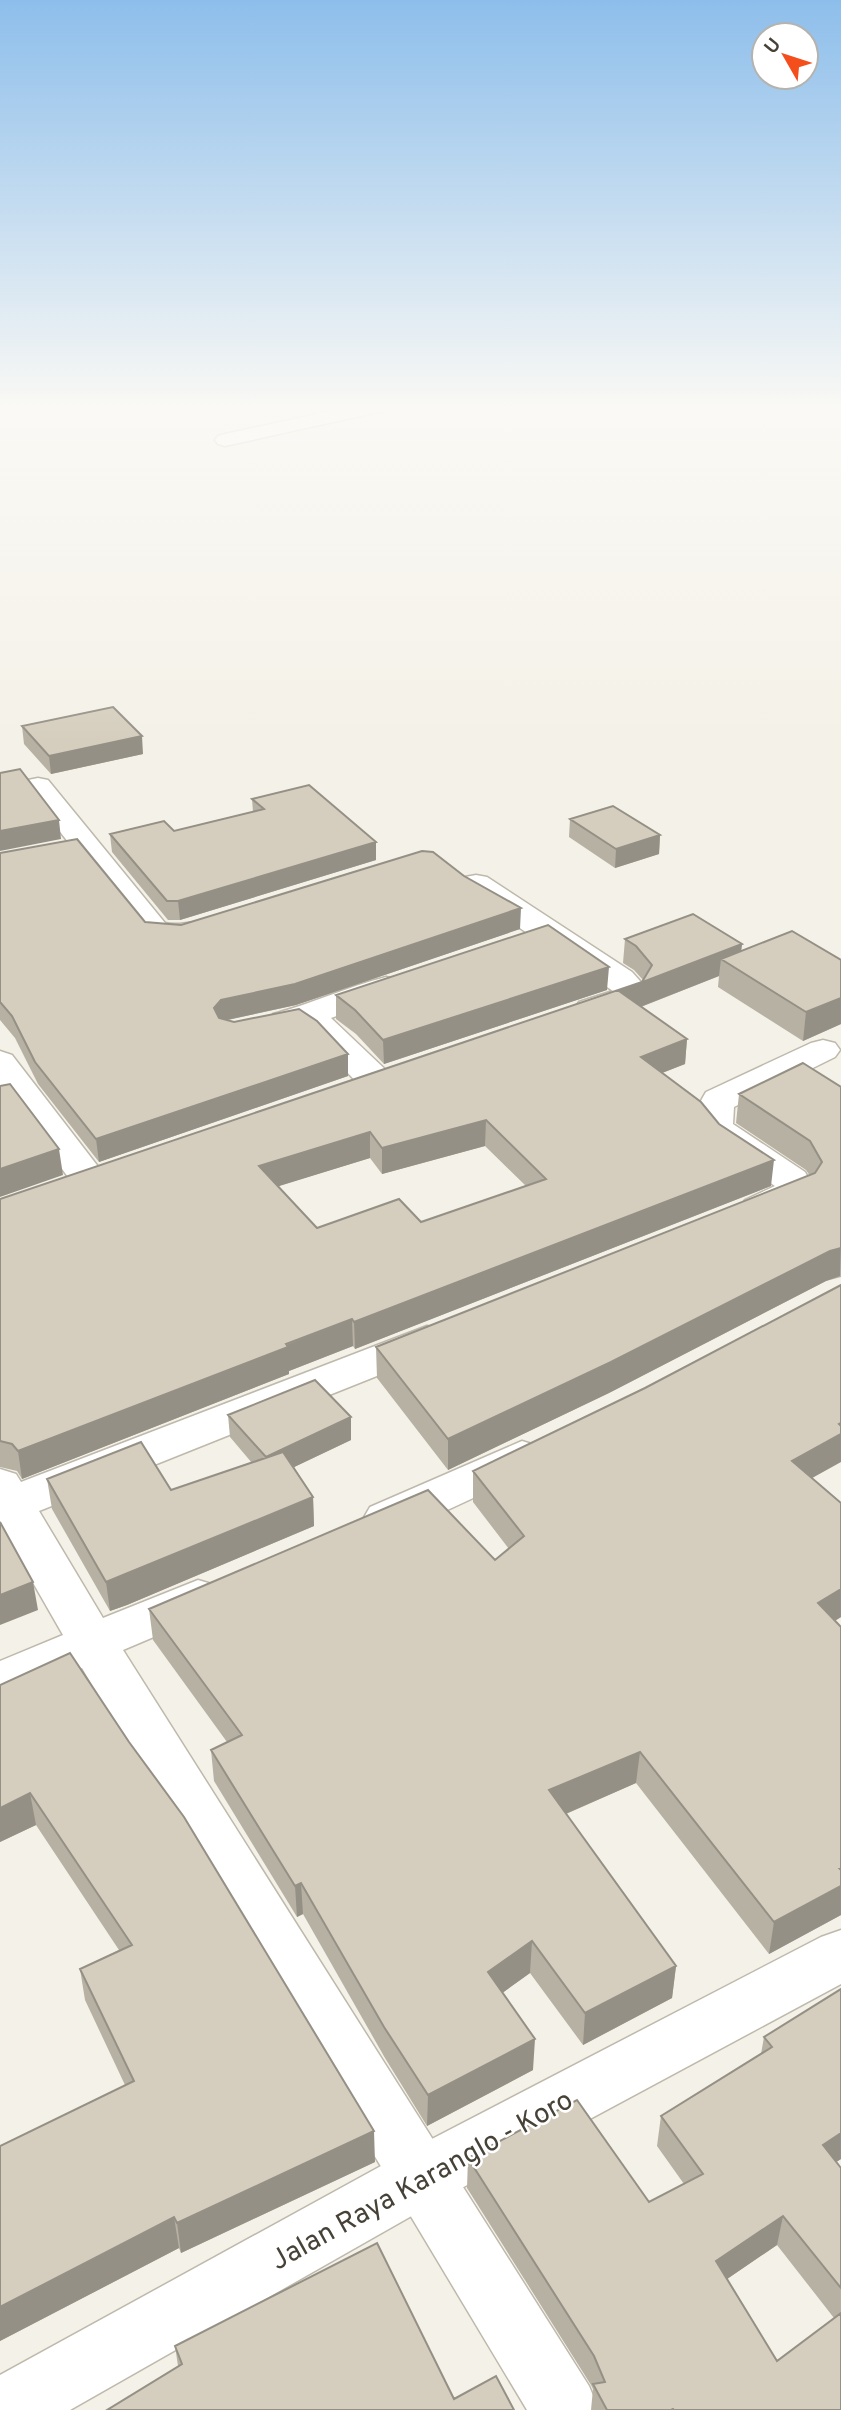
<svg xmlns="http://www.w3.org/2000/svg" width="841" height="2410" font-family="Overpass,sans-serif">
	<rect width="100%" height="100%" fill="#f4f1e8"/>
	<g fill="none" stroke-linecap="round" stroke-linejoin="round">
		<!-- minor casing -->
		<g stroke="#bfb9ab" stroke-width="3">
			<path id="minor" d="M358,405H393L383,411L225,446L218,444L215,440L218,436L225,434Z
				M38,778L48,780L165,923C179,927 190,920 204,923L209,930L204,937L172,945L143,937L24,786L28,780Z
				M476,875L487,877L632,972L648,990L639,1004L591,1019L579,1016L574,1009L579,1002L613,991L465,891L461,884L465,877Z
				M386,977L398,980L403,987L398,994L331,1018L389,1073L394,1081L389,1089L376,1092L363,1089L310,1033C297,1028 286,1032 273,1028L268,1021L273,1014C311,1004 347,987 386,977Z
				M823,1040L835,1043L840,1050L835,1057L734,1107L733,1124L805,1172L816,1192C803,1211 767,1222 745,1216L740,1208L745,1200L775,1186C759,1175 705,1144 698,1129C692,1115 699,1104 706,1092L811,1043Z
				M0,1051L12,1055L103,1173L109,1181L103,1189L90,1192L77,1189L0,1086Z
				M427,1326L442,1330L448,1340L442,1350L39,1511L103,1618L198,1580L215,1585L222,1598L215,1611L123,1650L589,2386L599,2410H527L82,1668L0,1702V1661L63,1635L0,1525V1469L16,1474L21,1482Z
				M522,1441L538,1446L544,1457L538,1468L402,1531L386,1536L370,1531L363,1519L370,1507Z"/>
		</g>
		<!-- tertiary casing -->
		<g stroke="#bfb9ab" stroke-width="3">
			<path id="tertiary" d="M841,1930V1984L445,2197L70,2410H0V2375L401,2155L821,1937Z"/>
		</g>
		<!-- minor -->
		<use href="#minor" fill="#fff" fill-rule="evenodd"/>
		<!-- tertiary -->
		<use href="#tertiary" fill="#fff" fill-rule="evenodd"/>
	</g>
	<!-- wall -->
	<path fill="#b7b1a3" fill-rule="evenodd" d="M22,726L143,754L51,774L24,744Z
		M252,799L376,842V860L180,920H168L112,852L110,834L174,831L253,812Z
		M570,819L660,835L659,854L615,868L569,837Z
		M0,853L145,922L181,925L520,929L296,1005L228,1020L348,1054V1076L99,1162L38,1084L15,1038L0,1020Z
		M625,939L742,944L741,951L841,960V1024L803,1041L718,987L719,976L641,1007L687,1039L685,1064L662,1073L771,1186L355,1349L353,1346L289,1371V1374L22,1479L17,1471L0,1467V1199L642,982L643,980L634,970L623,963ZM485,1146L526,1186L421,1222L317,1228L278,1186L370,1158L382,1174Z
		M607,990L384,1064L356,1034L336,1019V995Z
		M841,1087V1277L826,1281L609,1393L448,1470L377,1378L376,1347L810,1176L806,1170L736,1123L739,1094Z
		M228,1415L351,1417V1440L294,1467L313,1497L314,1526L127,1605L110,1611L52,1509L47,1479L171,1490L252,1463L230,1437Z
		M473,1471L812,1478L841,1503V1617L835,1621L841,1627V1915L769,1954L636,1783L566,1814L676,1966L672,1998L583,2045L530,1973L502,1993L533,2070L427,2126L385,2058L303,1914L297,1917L214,1781L211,1750L227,1742L153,1640L149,1609L495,1560L509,1549L473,1502Z
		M0,1685L375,2162L181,2253L179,2248L0,2341V2146L125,2085L85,2000L80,1969L119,1950L36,1825L0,1842Z
		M841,1989V2159L836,2162L841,2168V2410H591L593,2389L591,2385L467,2188L468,2158L649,2202L684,2184L657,2146L661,2116L761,2054L764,2037ZM777,2245L834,2318L777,2361L727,2279Z
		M175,2346L454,2399L514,2410L178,2366Z"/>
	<!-- shaded-wall -->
	<path fill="#959085" d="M142,736L143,754L51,774L49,756Z
		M59,820L61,839L0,851V831Z
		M660,835L659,854L615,868L616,849Z
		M376,842V860L180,920L178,901Z
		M521,908L520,929L296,1005L222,1021L216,1029L214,1008L221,1000Z
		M742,944L739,969L721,959L719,976L617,1016L619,991Z
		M609,967L607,990L384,1064L383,1040Z
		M841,998V1024L803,1041L806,1012Z
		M687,1039L685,1064L639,1082L641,1057Z
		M348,1054V1076L99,1162L96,1139Z
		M486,1120L485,1146L382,1174V1148Z
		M370,1132V1158L260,1192L259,1166Z
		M59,1149L63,1175L0,1197V1169Z
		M774,1160L771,1186L355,1349L354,1322Z
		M841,1248L840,1276L826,1281L609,1393L448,1470V1439L830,1251Z
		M352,1319L353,1346L289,1371V1374L22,1479L18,1451Z
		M351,1417V1440L267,1480L266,1457Z
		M841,1423V1462L787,1492L792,1461Z
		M313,1497L314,1526L127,1605L110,1611L106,1582Z
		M33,1582L38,1610L0,1625V1595Z
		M841,1589V1617L813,1634L818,1603Z
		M640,1752L636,1783L547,1822L549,1790Z
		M30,1793L36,1825L0,1842V1808Z
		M841,1869V1915L769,1954L774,1922Z
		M301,1883L303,1914L297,1917L295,1886Z
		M532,1941L530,1973L487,2004L488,1972Z
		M676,1966L672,1998L583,2045L585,2013Z
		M535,2039L533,2070L427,2126L428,2095Z
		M374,2131L375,2162L181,2253L177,2223Z
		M841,2133V2159L816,2175L823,2145Z
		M783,2216L777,2245L711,2290L716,2261Z
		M174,2217L179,2248L0,2341V2307Z"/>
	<!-- building -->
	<path fill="#d5cebe" stroke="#959085" stroke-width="2" fill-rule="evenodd" d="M113,707L142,736L49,756L22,726Z
		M20,769L59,820L0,831V773Z
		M309,785L376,842L178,901H167L110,834L164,821L174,831L264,809L252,799Z
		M613,806L660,835L616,849L570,819Z
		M77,839L145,922L181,925L422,851L433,852L464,876L521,908L295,984L221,1000L214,1008L219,1018L234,1022L299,1009L317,1021L348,1054L96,1139L35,1062L12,1016L0,1002V853Z
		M693,914L742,944L619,991L687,1039L641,1057L701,1102L719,1124L774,1160L354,1322L352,1319L286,1344L288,1347L18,1451L12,1444L0,1441V1199L642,982L652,965L636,946L625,939ZM486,1120L546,1179L421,1222L399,1199L317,1228L259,1166L370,1132L382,1148Z
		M548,925L609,967L383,1040L355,1010L336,995Z
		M792,931L841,960V998L806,1012L721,959Z
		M803,1063L841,1087V1248L830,1251L611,1362L448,1439L376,1347L815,1173L822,1162L810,1141L739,1094Z
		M10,1084L59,1149L0,1169V1086Z
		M841,1285V1423L839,1424L841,1426V1434L792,1461L841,1503V1589L818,1603L841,1627V1869H840L841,1870V1886L774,1922L640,1752L549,1790L676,1966L585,2013L532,1941L488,1972L535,2039L428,2095L384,2027L301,1883L295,1886L211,1750L242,1735L149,1609L428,1490L495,1560L524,1536L473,1471L645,1388Z
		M315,1380L351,1417L266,1457L228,1415Z
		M141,1442L171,1490L283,1452L313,1497L123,1575L106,1582L47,1479Z
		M0,1522L33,1582L0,1595Z
		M70,1653L129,1742L184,1817L374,2131L177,2223L174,2217L0,2307V2146L134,2081L80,1969L132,1945L30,1793L0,1808V1685Z
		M841,1989V2133L823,2145L841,2168V2288L783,2216L716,2261L777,2361L841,2313V2410H674L673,2409L671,2410H607L593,2384L605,2382L594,2356L468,2158L577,2100L649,2202L703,2174L661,2116L772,2047L764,2037Z
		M377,2243L454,2399L496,2376L514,2410H107L182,2364L175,2346Z"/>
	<!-- sky -->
	<linearGradient id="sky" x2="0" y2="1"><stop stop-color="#8dbeeb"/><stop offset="0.55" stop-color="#faf9f5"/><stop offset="1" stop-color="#faf9f5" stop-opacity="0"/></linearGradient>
	<rect width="841" height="742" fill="url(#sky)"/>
	<g text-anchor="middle" stroke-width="5" stroke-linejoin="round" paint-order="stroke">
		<!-- near-street labels -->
		<g font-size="28" fill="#474237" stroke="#fff">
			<text transform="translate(421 2179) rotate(-29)" y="10">Jalan Raya Karanglo - Koro</text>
		</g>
	</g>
	<!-- north arrow -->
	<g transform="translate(785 56) rotate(309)"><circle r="33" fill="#ffffff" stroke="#b5b3af" stroke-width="2"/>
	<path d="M0-5L12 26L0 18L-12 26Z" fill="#f54e1d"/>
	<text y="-10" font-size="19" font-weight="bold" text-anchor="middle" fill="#474237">U</text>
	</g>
</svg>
